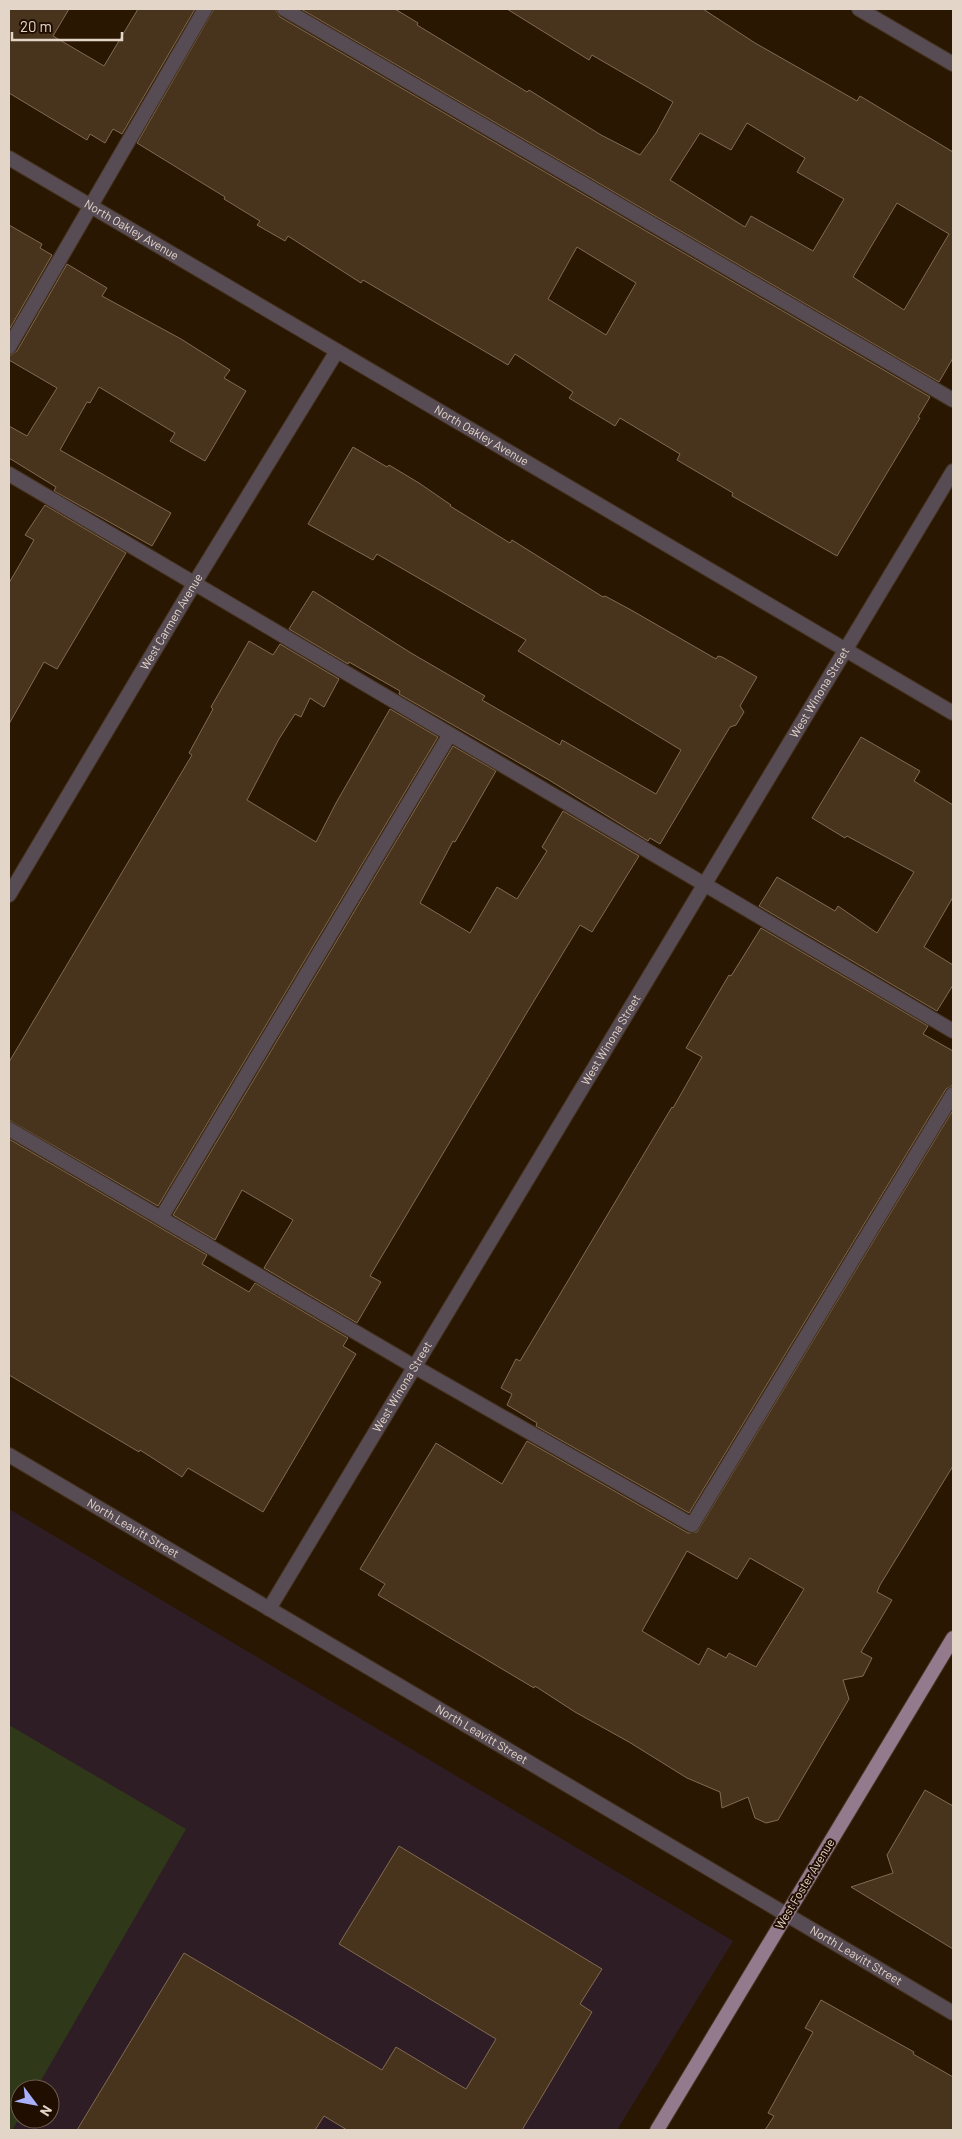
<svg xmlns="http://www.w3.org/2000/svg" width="962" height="2139" font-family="Barlow,sans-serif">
	<rect width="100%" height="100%" fill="#2a1702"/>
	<!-- education -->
	<path fill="#2e1d25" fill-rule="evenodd" d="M9,1509L733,1941L617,2130H9ZM20,2089H50V2119H20Z"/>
	<!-- green -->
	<path fill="#30381a" d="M9,1725L186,1829L36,2089H20V2117L12,2130H9Z"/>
	<!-- building -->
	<path fill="#48331d" stroke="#826a52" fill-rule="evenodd" d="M9,9H69L53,36L104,66L138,9H195L122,134L113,129L105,143L90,134L87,140L9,93Z
		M214,9H275L280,17L930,397L918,417L920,418L837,556L732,496L733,493L677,460L680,454L620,418L615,426L569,398L573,392L515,354L508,365L363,280L361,283L288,236L285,241L257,225L260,221L224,199L225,197L137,143ZM577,247L636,283L606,335L548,299Z
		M301,9H395L418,23L417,25L527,92L529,90L601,135L640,155L656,133L673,102L592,55L589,60L507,9H703L755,43L857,101L860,96L953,152V358L939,382ZM747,123L805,158L797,172L844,199L813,251L751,216L745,227L670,180L700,133L731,150ZM897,203L949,234L904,310L853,277Z
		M9,225L42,244L40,248L52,255L9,330Z
		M67,264L107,288L102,296L181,339L230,370L224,378L246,391L205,461L170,441L175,433L99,387L90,403L87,402L60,450L171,513L152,546L54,491L56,487L9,458V426L27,436L57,388L9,360V356L17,351Z
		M353,447L387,467L389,465L419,483L451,505L450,506L510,543L512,540L603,597L605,596L631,610L716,659L718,656L722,657L757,677L740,706L744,712L736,725L730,727L660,844L650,838L648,841L549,780L399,694L400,691L349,662L348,664L289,629L313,591L411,653L485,696L482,700L560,745L562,740L656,794L681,750L518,651L526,640L377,554L373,560L308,524Z
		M45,505L126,553L57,669L44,662L9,724V583L34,540L25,535Z
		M249,641L273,655L280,644L339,679L324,707L310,698L301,717L295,714L279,739L247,800L316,842L336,803L390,709L438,737L158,1206L9,1120V1062L192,755L189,753L213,709L211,707Z
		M861,737L920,771L914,781L953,805V897L924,947L953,965V985L937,1011L759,906L777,877L835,911L838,906L877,933L914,872L847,836L845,838L812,818Z
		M453,746L496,771L455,842L453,841L420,903L470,933L497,887L517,899L547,851L542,847L563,811L639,856L592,932L580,925L526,1014L370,1276L381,1282L357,1323L264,1268L293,1220L242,1190L215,1240L173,1215Z
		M761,928L928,1026L923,1034L953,1051V1085L946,1089L689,1513L536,1426L537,1423L507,1405L512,1394L501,1388L516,1359L520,1361L672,1107L673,1108L702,1057L686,1048L729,975L731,976Z
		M953,1110V1466L880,1585L877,1592L892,1600L861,1652L872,1658L863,1676L843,1680L849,1699L778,1820L766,1823L755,1818L748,1797L722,1808L720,1792L687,1778L629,1742L575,1712L535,1686L534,1688L378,1595L385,1584L360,1569L436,1443L502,1484L527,1441L688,1533L697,1532ZM687,1551L737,1579L750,1558L804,1589L756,1667L729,1653L726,1658L708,1648L699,1665L642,1631Z
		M9,1139L207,1255L202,1264L249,1292L255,1283L348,1338L343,1346L356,1354L263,1512L188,1468L182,1477L140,1450L139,1452L9,1375Z
		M925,1790L953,1806V1949L851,1887L893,1873L887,1855Z
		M399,1846L602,1969L580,2004L592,2012L522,2130H347L324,2116L315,2130H77L184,1953L382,2070L396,2047L466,2089L496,2039L339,1944Z
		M821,2000L914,2052L913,2054L953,2077V2130H765L774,2116L768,2113L813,2032L805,2028Z"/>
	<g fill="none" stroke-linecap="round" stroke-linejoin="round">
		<!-- service casing -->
		<g stroke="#44321e" stroke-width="16">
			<path id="service" d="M284,9L953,400
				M9,347L205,9
				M9,474L953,1031
				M9,1129L415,1367L692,1525L953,1094
				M161,1218L450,734"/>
		</g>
		<!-- minor casing -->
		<g stroke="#44321e" stroke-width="16">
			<g id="minor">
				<path d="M859,9L953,64"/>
				<path id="s1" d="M9,158L953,713"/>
				<path id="s2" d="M9,895L194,584L337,351"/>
				<path id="s3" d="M9,1455L953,2013"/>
				<path id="s4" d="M269,1609L953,471"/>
			</g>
		</g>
		<!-- primary casing -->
		<g stroke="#44321e" stroke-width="16">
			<path id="primary" d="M657,2130L953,1638"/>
		</g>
		<!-- service -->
		<use href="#service" stroke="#574b54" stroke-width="14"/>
		<!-- minor -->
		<use href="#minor" stroke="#574b54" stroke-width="14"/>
		<!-- primary -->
		<use href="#primary" stroke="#937a8c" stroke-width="14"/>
	</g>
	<g text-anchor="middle" stroke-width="4" stroke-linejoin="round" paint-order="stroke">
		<!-- street labels -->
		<g font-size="12" fill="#e3d5c8" stroke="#200e00">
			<text dy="4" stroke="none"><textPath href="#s1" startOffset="142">North Oakley Avenue</textPath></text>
			<text dy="4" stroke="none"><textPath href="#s1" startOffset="548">North Oakley Avenue</textPath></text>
			<text dy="4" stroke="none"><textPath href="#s2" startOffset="318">West Carmen Avenue</textPath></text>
			<text dy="4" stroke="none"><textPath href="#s4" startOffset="1069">West Winona Street</textPath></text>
			<text dy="4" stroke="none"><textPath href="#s4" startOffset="664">West Winona Street</textPath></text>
			<text dy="4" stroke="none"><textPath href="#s4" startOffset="259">West Winona Street</textPath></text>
			<text dy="4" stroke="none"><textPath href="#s3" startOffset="144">North Leavitt Street</textPath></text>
			<text dy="4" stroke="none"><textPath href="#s3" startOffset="549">North Leavitt Street</textPath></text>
			<text transform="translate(805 1884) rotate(-59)" y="4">West Foster Avenue</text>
			<text dy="4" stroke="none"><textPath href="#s3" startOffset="984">North Leavitt Street</textPath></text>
		</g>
	</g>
	<!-- border -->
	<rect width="962" height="2139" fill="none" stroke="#e3d5c8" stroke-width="20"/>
	<!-- north arrow -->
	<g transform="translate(35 2104) rotate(122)"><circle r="24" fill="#200e00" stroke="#6e5e50"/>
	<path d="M0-4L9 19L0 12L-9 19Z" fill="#a9b0fc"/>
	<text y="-8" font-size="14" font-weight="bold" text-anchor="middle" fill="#e3d5c8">N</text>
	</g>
	<!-- scale -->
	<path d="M12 32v8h110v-8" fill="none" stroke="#e3d5c8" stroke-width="2.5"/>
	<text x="20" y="32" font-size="15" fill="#e3d5c8" stroke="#200e00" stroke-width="4" paint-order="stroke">20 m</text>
</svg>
